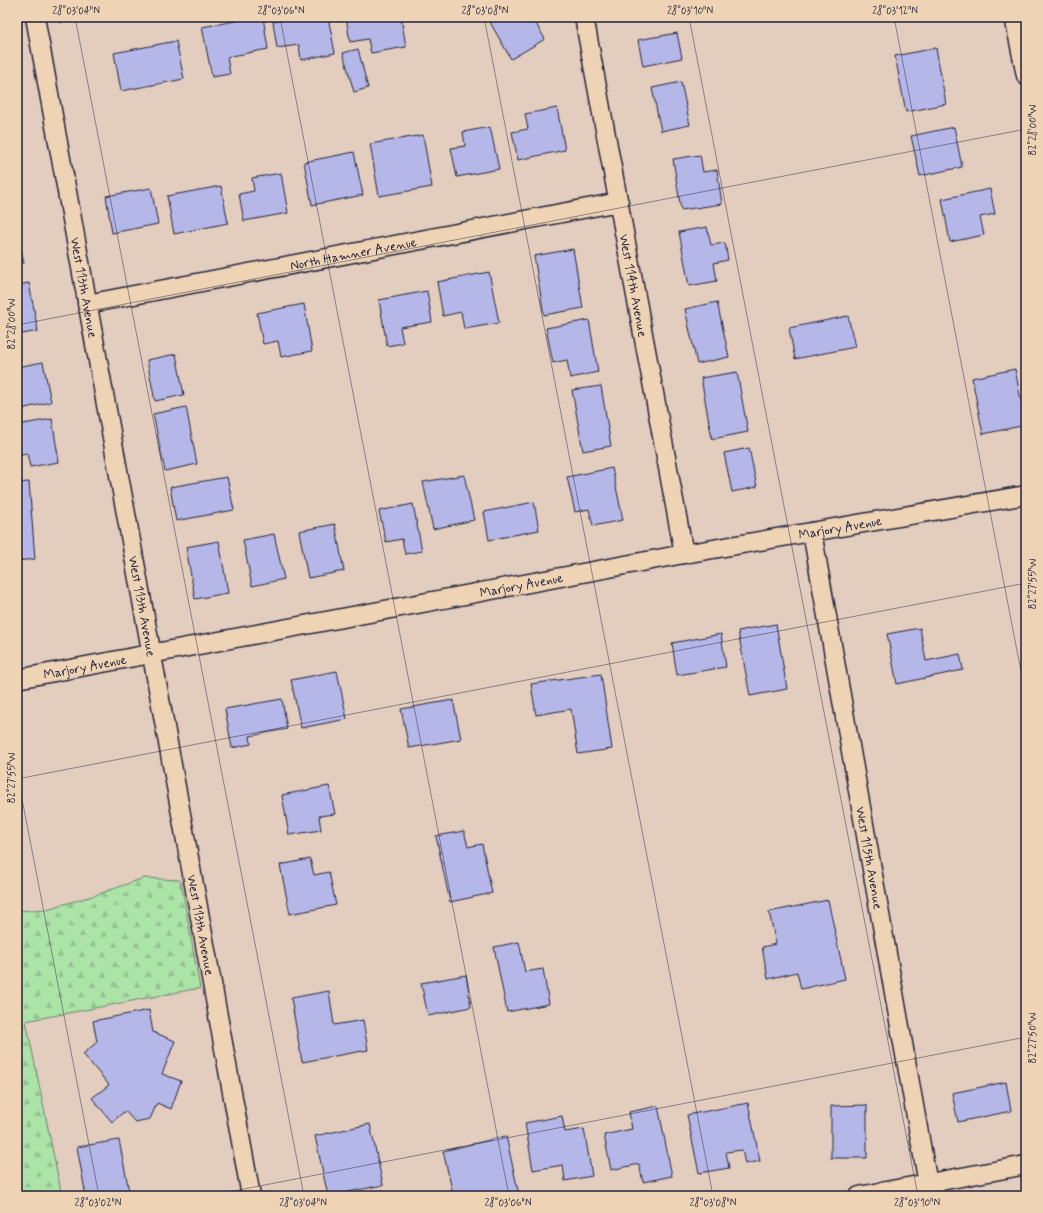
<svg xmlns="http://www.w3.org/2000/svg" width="1043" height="1213" font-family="Mynerve,sans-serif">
	<defs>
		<pattern id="forest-firs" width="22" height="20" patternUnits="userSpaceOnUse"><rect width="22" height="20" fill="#ace3a7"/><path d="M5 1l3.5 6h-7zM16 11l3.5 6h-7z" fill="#94c291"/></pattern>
	</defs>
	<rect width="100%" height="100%" fill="#e3cdbf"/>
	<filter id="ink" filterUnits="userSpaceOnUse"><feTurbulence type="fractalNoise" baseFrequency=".025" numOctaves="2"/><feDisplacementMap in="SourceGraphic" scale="8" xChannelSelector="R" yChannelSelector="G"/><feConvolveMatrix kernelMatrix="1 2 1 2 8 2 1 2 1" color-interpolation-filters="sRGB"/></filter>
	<g filter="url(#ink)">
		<!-- forest -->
		<path fill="url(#forest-firs)" stroke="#678271" d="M144,878L179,880L181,882L200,988L26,1021L62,1196H17V911L47,909L96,895Z"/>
		<!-- building -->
		<path fill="#b5b7e9" stroke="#22223b" d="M257,17H263L268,49L227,57L230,74L212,77L202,27Z
			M294,17H328L335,53L301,60L299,45L277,48L273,22Z
			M346,17H401L406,47L371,53L368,39L350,42Z
			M487,17H532L545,39L511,59Z
			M677,33L682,58L643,66L638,40Z
			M176,41L184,79L121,91L114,53Z
			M936,48L946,104L906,112L895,56Z
			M358,49L368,88L354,92L343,53Z
			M681,82L690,125L661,131L652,88Z
			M557,108L565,150L518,160L512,132L528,129L525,114Z
			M490,127L499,169L457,177L451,148L465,146L463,132Z
			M954,127L962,167L920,176L911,136Z
			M423,135L432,187L379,196L370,144Z
			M354,152L363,195L312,205L304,162Z
			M700,155L703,172L717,170L722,204L681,210L673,159Z
			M281,173L288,213L244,221L239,194L254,191L252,178Z
			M221,186L228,223L174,234L167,196Z
			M151,188L158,224L112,233L106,196Z
			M990,189L995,214L980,217L984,235L950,242L942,199Z
			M707,227L711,245L725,243L728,260L714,263L717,281L689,286L679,232Z
			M17,232L24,263L17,264Z
			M573,249L583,308L544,315L534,256Z
			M489,272L499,323L464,329L461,312L443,316L437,282Z
			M29,283L38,331L17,335V285Z
			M427,291L432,322L400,327L403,343L387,346L379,300Z
			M717,302L729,357L697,364L685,309Z
			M304,304L312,351L281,357L278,341L263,344L257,313Z
			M848,316L855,347L795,359L789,328Z
			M589,320L598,372L570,378L567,360L553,363L546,328Z
			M176,354L184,395L155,401L147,360Z
			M43,362L51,402L21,409L17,387V367Z
			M1015,369L1022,406L1026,405V425L983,434L972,378Z
			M737,372L748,432L712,439L701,378Z
			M601,386L611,446L583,451L572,390Z
			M186,407L197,464L165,471L153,414Z
			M52,419L59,462L30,467L27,453L17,455V425Z
			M749,448L757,487L732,492L724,453Z
			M612,468L623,520L593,526L589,509L575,512L567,477Z
			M464,475L474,520L433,529L423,482Z
			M227,477L234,510L176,521L170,487Z
			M29,482L35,559L17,561V483Z
			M534,502L539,530L489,540L484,512Z
			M413,504L422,551L405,554L402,539L386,542L379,511Z
			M335,524L344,571L308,578L299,531Z
			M274,534L284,579L252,586L243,540Z
			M219,541L228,593L195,599L186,547Z
			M776,624L787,689L750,696L738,631Z
			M920,628L926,661L960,654L963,670L897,684L887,634Z
			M721,634L726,667L677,675L672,643Z
			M337,671L347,719L301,728L291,680Z
			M601,674L612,749L578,754L571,709L536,715L531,684Z
			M282,699L287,729L250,736L251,744L232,748L225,709Z
			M453,700L461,739L409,748L401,709Z
			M329,786L335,814L319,816L321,830L289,835L282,795Z
			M464,831L468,847L482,844L492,893L450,902L436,836Z
			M310,859L314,875L329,872L336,905L290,914L280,865Z
			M828,900L845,979L801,989L797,972L768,979L762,947L776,944L769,912Z
			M519,942L525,972L543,969L549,1004L507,1012L494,947Z
			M466,975L471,1007L428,1016L421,983Z
			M329,991L334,1025L363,1020L368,1050L302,1062L291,998Z
			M149,1010L153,1032L175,1041L162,1074L181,1081L171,1109L157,1103L150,1119L135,1122L125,1111L112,1122L92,1098L109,1085L83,1054L97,1042L93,1021Z
			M1006,1082L1011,1111L958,1122L952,1093Z
			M748,1103L760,1161L745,1164L742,1150L726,1152L729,1168L699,1173L687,1115Z
			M867,1105V1158H831V1106Z
			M658,1106L672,1176L643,1182L639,1164L611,1170L604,1135L632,1129L629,1112Z
			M562,1116L565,1132L584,1129L592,1176L565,1181L563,1165L533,1170L525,1123Z
			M370,1124L383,1185L328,1196L315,1136Z
			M506,1136L519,1195L470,1196L469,1191L453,1194L443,1151Z
			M119,1140L130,1196H86L77,1147Z"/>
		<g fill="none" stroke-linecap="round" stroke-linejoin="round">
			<!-- street casing -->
			<g stroke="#22223b" stroke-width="21">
				<g id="street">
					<path id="s1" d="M35,17L251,1196"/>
					<path id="s2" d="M584,17L684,554"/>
					<path d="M1014,17L1026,76"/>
					<path id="s3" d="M87,304L619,202"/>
					<path id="s4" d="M812,532L928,1184"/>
					<path id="s5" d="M17,679L684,554L1026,495"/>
					<path d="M859,1196L1026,1165"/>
				</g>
			</g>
			<!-- path -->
			<path stroke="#22223b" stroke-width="2.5" stroke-dasharray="1 3" stroke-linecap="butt" d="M57,23L92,17"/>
			<!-- street -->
			<use href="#street" stroke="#eed3b5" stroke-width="18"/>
		</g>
	</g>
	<!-- ticks -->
	<path fill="none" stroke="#22223b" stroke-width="1" stroke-opacity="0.45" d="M75,17L304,1196M280,17L509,1196M484,17L713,1196M689,17L918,1196M894,17L1026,697M17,325L1026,129M17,773L99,1196M17,779L1026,583M208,1196L1026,1037"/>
	<g text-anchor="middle" stroke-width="4" stroke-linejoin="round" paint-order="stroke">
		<!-- street labels -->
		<g font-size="13" fill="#22223b" stroke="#eed3b5">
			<text dy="5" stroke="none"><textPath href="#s3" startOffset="271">North Hamner Avenue</textPath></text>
			<text dy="5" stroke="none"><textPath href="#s2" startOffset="273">West 114th Avenue</textPath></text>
			<text dy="5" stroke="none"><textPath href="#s1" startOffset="275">West 113th Avenue</textPath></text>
			<text dy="5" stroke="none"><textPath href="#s5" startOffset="837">Marjory Avenue</textPath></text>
			<text dy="5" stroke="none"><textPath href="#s5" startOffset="513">Marjory Avenue</textPath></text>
			<text dy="5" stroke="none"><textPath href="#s1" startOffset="599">West 113th Avenue</textPath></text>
			<text dy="5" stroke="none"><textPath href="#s5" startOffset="69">Marjory Avenue</textPath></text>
			<text dy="5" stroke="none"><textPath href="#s4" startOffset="331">West 115th Avenue</textPath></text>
			<text dy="5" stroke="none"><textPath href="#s1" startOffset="923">West 113th Avenue</textPath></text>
		</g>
	</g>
	<!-- margin -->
	<rect width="1043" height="1213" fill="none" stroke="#eed3b5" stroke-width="44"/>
	<rect x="22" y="22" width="999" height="1169" fill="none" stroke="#22223b" stroke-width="1.5"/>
	<g font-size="10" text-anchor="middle" fill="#22223b">
		<text x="76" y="14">28°03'04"N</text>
		<text x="281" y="14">28°03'06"N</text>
		<text x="485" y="14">28°03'08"N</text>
		<text x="690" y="14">28°03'10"N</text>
		<text x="895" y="14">28°03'12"N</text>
		<text transform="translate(1032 130) rotate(-90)" y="4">82°28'00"W</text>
		<text transform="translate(11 324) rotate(-90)" y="4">82°28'00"W</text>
		<text transform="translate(1032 584) rotate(-90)" y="4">82°27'55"W</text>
		<text transform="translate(11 778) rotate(-90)" y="4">82°27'55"W</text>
		<text transform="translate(1032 1038) rotate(-90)" y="4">82°27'50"W</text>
		<text x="98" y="1206">28°03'02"N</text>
		<text x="303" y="1206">28°03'04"N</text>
		<text x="508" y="1206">28°03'06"N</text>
		<text x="713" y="1206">28°03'08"N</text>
		<text x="917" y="1206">28°03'10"N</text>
	</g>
</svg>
